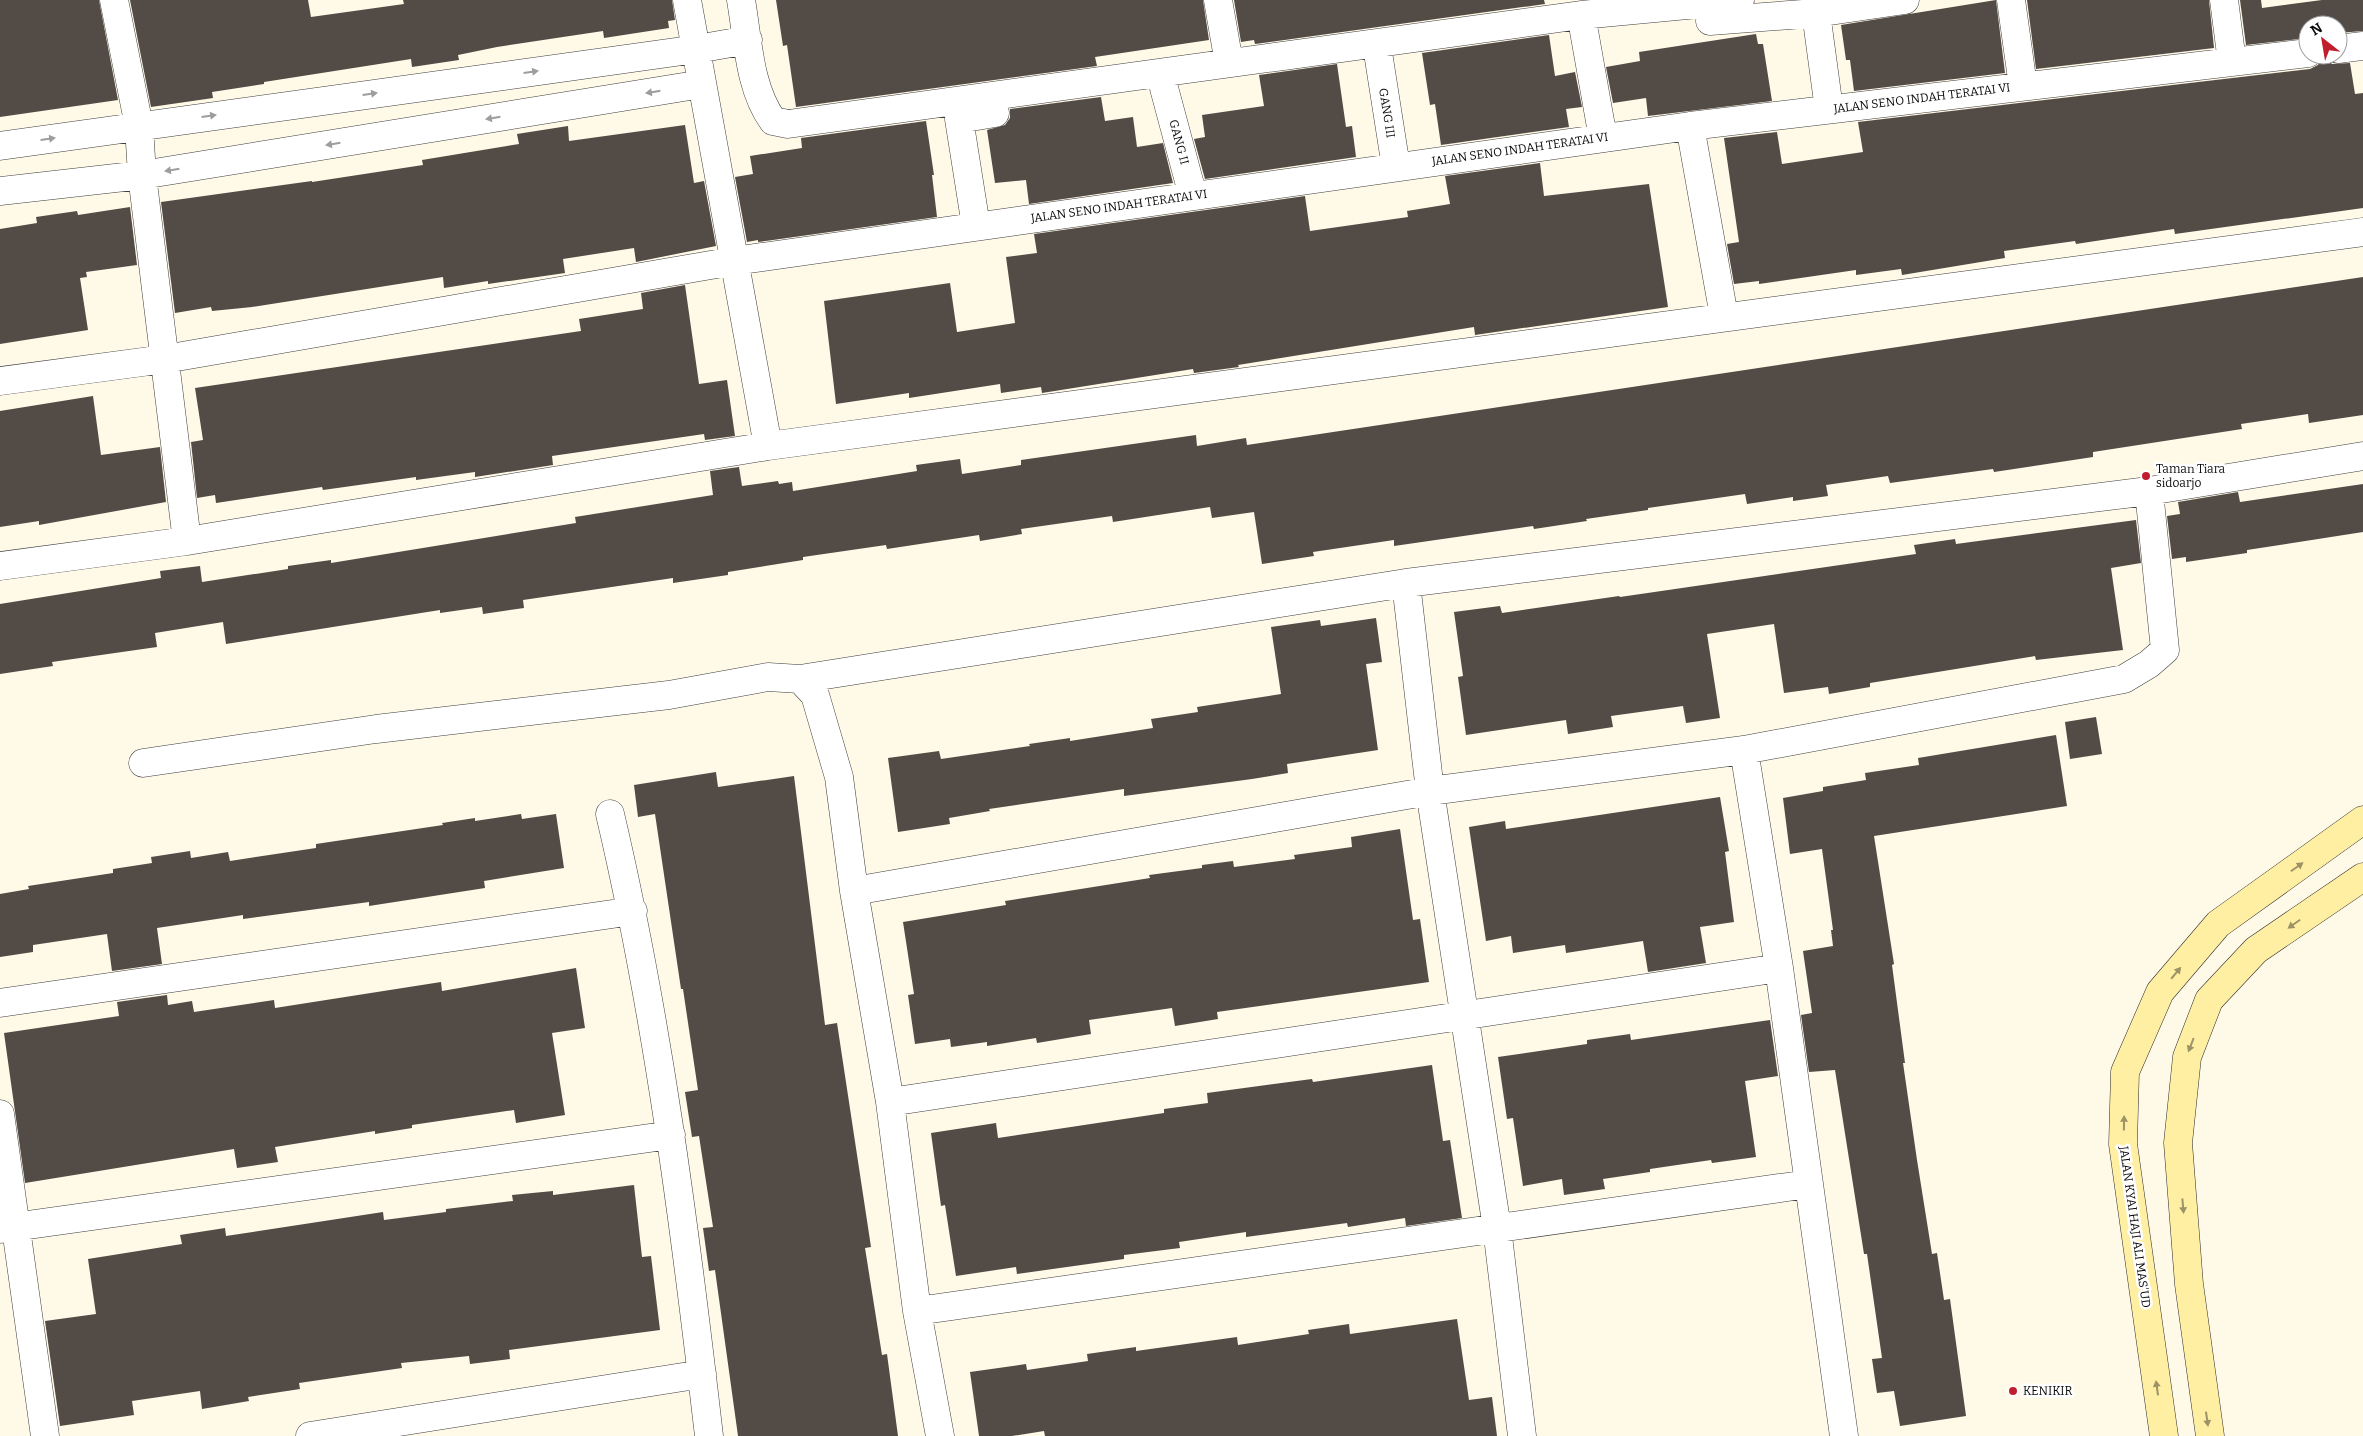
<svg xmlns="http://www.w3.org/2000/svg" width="2363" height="1436" font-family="Bitter,serif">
	<rect width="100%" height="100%" fill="#fff9e8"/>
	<!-- building -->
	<path fill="#534b46" d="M0,0H99L118,100L0,117Z
		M130,0H308L311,17L404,4L403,0H672L675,20L668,21L669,28L604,38L603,31L497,47L458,55L459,60L412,67L411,59L264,82V84L212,92L213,98L151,107Z
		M776,0H1203L1209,40L1095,57L1097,66L796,107L787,45L783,46Z
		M1234,0H1544L1545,4L1255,44L1254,40L1241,42Z
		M1996,0L2005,73L1854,91L1850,60H1846L1841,25Z
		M2027,0H2209L2214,48L2036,69Z
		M2240,0H2261L2262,8L2322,0H2363V31L2338,33V25H2308V38L2246,45Z
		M1756,34L1758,44H1763L1772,101L1648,116L1646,98L1613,103L1606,67L1640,61L1639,52Z
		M1549,35L1555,76L1575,72L1582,107L1566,109L1569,127L1441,145L1435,104L1430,105L1422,53Z
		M2323,55L2332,64L2350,63L2355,94L2363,93V208L2175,234L2174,229L2076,244L2075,241L2004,251L2005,258L1902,275L1901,269L1856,275V270L1759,284V281L1734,284L1727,244L1739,242L1724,138L1777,132L1782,164L1863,152L1858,122L2310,69L2318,65Z
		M1337,64L1346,127L1352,126L1356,157L1205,179L1194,139L1205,137L1202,115L1264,106L1259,75Z
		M1101,97L1105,121L1133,117L1137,147L1163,143L1173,183L1029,204L1026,180L995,183L987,130L1005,125L1010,118V109Z
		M926,121L934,175H932L937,217L758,242V240L747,242L735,177L753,174L750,156L802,148L801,138Z
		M685,125L694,183L704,181L716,246L636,262L634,248L563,259L565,273L488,284V281L444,288L443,277L252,307L212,311L211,307L175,313L161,202L312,181V182L423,165L422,160L519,144L517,134L568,126L569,141Z
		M1540,163L1544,196L1649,184L1668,307L1475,335L1474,327L1238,365L1239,367L1194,373L1193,369L1042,393L1041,387L1001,393L1000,384L909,398V393L836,404L824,301L950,283L957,332L1015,323L1006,257L1037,253L1034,234L1305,196L1310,231L1408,217L1407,211L1450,204L1445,176Z
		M130,207L137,265L86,272L87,277L80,278L88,330L0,344V229L37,223L36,217L77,211L78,215Z
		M2363,277V415L2309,423L2308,414L2241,424L2242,429L2093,452V457L1994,472L1993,469L1890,483L1888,476L1826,485L1828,496L1793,501V497L1747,504L1745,494L1648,508V510L1586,519L1587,521L1534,529L1533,526L1394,546V540L1313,552L1314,556L1262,564L1254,512L1212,518L1210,507L1113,522L1112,516L1021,529L1022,534L980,541L979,535L887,549L886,545L803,557V560L728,572V575L673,583V578L523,600L524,608L483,614L482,607L440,613V610L226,644L223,622L155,633L157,647L52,662L53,666L0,674V604L161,578L160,571L200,566L202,582L288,569V566L331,560V563L576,523L575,517L713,495L710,471L739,467L742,486L778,481L779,484L792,482L793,491L917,471L916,465L960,459L962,474L1021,465V460L1196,435L1197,446L1246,438L1247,445Z
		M685,285L699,384L727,380L735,436L705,440L704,434L552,456L553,465L475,477V472L416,480V477L323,490L322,487L216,503L215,495L197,498L191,442L203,440L195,388L581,331L579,319L643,309L641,293Z
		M93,396L101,455L160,447L166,502L39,525V521L0,527V411Z
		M2363,484V532L2247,550V553L2186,562V557L2172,559L2167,516L2180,514L2178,502L2238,492L2240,502Z
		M2136,520L2141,563L2111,568L2123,650L2036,660L2035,656L1870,683V687L1829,694L1828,687L1784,693L1774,624L1707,634L1720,718L1686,723L1683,706L1611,716L1613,727L1568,734L1566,720L1466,735L1458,677L1463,676L1454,612L1500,606L1502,613L1619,596L1620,597L1916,554L1914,545L1955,539L1956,544Z
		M1376,618L1382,662L1366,664L1378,750L1287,764L1288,773L1252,779L1124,796V789L989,809L990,811L949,818L950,824L898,832L888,758L939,751L941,759L1030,746L1029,744L1070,738V741L1153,728L1151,719L1198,712L1197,707L1281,694L1271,627L1320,620L1321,626Z
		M2096,717L2102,754L2070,759L2065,722Z
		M2056,735L2067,806L1874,836L1894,964L1892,965L1905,1063H1903L1917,1160L1932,1254L1937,1253L1944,1300L1950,1299L1966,1416L1900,1426L1894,1391L1877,1393L1872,1359L1882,1358L1867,1254H1864L1835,1070L1809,1072L1801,1015L1812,1013L1803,951L1833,946L1831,930H1833L1822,849L1790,854L1783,798L1823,791V787L1866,780L1865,773L1919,765L1918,758Z
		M716,772L718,787L794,776L825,1025L837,1023L871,1247L865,1248L882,1355L887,1354L898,1436H738L715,1270L709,1271L703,1228L713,1227L699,1136L692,1137L685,1092L698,1090L683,989H681L655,814L638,817L634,785Z
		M1720,797L1729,851L1725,852L1734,922L1700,927L1706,963L1648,972L1643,941L1566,953L1565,945L1513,953L1511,936L1486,941L1469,827L1505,821L1506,829Z
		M521,814L522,819L556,814L564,868L484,881L485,888L369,906V902L243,919V915L157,928L162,964L112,971L107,934L33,945V952L0,957V894L29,889L28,886L113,873V869L152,863L151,857L190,851L191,858L228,852L230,861L316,848V844L443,825L442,823L475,818V821Z
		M1400,829L1413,920L1420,919L1429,982L1217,1012L1218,1019L1175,1026L1172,1008L1089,1020L1091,1034L1037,1043L1036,1038L987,1046V1042L951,1047L950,1039L915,1044L908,995L914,994L903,922L1006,905L1005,901L1150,878L1149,875L1202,868V865L1233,861L1234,867L1295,859L1294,855L1352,847L1351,837Z
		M576,968L585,1028L552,1033L565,1115L516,1123L514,1110L412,1125V1128L375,1134V1131L275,1147L278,1162L237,1168L234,1149L25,1183L4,1033L119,1016L117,1002L167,995L168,1005L192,1001L194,1012L274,1000L275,1008L441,982L442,991Z
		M1770,1020L1778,1076L1745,1081L1756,1157L1712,1163L1711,1160L1650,1169V1172L1603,1179L1605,1189L1564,1195L1562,1179L1523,1186L1513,1118L1507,1119L1498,1057L1587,1044V1040L1630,1034L1631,1040Z
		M1432,1065L1443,1141L1450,1140L1462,1218L1406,1226L1405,1218L1348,1227L1347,1223L1246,1237V1232L1179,1242L1180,1248L1124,1255V1259L1017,1274L1016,1267L956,1276L945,1205L941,1206L931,1133L996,1123L998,1138L1164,1113V1109L1208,1103L1207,1093L1312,1079L1313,1082Z
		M634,1185L642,1257L651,1256L660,1330L509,1350L510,1359L470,1364L469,1356L401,1363L402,1368L299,1383L300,1389L248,1397L249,1401L202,1409L200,1391L132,1401L134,1415L60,1426L45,1321L96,1314L88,1259L182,1244L180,1235L225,1228L226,1236L383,1212L384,1220L446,1212V1209L513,1201L512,1195L553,1191V1195Z
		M1457,1319L1469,1400L1492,1397L1497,1436H1045L1044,1431L1012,1436H979L970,1372L1026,1364L1027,1370L1088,1361L1087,1354L1136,1347V1351L1237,1337L1238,1345L1309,1334L1308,1330L1349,1324L1350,1334Z"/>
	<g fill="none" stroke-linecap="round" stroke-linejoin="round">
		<!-- street casing -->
		<g stroke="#3d3d3d" stroke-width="29">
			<path id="street" d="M114,0L139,126L142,175L187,541
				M687,0L768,446
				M741,0C748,40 749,88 773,121L788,124L1581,15L1740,0
				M1218,0L1229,63
				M2011,0L2023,86
				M2224,0L2232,62
				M1816,13L1829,109
				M1710,21L1816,13L1905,0
				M1584,31L1603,138
				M2338,49L2363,46
				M1379,59L1396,167
				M1164,88L1193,196
				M1690,126L1724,316
				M0,146L697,49L748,40
				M0,191L142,175L702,84
				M976,226L959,119L995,113
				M0,381L165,359L734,261L1690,126L2308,53
				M0,566L187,541L768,446L2363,232
				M1406,583L1430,791L1497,1228L1522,1436
				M800,679L1406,583L2149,491L2363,456
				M1744,750L1779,968L1844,1436
				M143,763L376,729L669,695L768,677L800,679L815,695L839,777L854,891L890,1102L917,1311L940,1436
				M610,814C658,1018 685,1228 709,1436
				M854,891L1430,791L1744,750L2124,679L2149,664L2165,650L2149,491
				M0,1003L633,911
				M890,1102L1779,968
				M0,1114L45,1436
				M0,1229L671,1135
				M917,1311L1808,1184
				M310,1436L702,1374"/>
		</g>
		<!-- secondary casing -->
		<g stroke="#2c2c2c" stroke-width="29">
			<path id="secondary" d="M2164,1436L2123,1144L2125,1072L2160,992L2218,924L2363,820
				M2210,1436L2189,1284L2178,1143L2187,1057L2209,1000L2256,950L2363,877"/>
		</g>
		<!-- street -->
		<use href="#street" stroke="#fff" stroke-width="28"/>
		<!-- secondary -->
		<use href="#secondary" stroke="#ffefa3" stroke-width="28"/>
	</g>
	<!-- one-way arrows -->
	<defs><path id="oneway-solid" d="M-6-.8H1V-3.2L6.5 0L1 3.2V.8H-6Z" transform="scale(1.25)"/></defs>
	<g fill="#9d9d9d">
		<use href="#oneway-solid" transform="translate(531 72) rotate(-8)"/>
		<use href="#oneway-solid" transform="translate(653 92) rotate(171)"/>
		<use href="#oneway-solid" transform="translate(370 94) rotate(-8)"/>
		<use href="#oneway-solid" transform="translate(209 116) rotate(-8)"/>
		<use href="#oneway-solid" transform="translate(493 118) rotate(171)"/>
		<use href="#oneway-solid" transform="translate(48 139) rotate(-8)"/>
		<use href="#oneway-solid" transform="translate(333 144) rotate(171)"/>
		<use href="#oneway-solid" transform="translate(172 170) rotate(171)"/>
	</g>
	<g fill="#9d9366">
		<use href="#oneway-solid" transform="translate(2297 867) rotate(-35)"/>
		<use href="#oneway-solid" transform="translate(2294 924) rotate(145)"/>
		<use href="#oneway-solid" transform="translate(2176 973) rotate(-50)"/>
		<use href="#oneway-solid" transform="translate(2191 1045) rotate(111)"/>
		<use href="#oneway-solid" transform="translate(2124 1123) rotate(-89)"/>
		<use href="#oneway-solid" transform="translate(2183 1206) rotate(85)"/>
		<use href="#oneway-solid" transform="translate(2157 1388) rotate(-98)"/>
		<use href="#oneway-solid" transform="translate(2207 1419) rotate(82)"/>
	</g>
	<!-- markers -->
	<g fill="#c01d2e" stroke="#fff" stroke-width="2">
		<circle cx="2146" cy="476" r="5"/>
		<circle cx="2013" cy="1391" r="5"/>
	</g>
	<g text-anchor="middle" stroke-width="5" stroke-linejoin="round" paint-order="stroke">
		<!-- street labels -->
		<g font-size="12" fill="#0a0a0a" stroke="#fff">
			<text transform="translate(1922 98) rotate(-7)" y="4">JALAN SENO INDAH TERATAI VI</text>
			<text transform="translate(1387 113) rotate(81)" y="4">GANG III</text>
			<text transform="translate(1179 142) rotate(75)" y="4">GANG II</text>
			<text transform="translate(1520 149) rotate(-8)" y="4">JALAN SENO INDAH TERATAI VI</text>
			<text transform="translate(1119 206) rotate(-8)" y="4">JALAN SENO INDAH TERATAI VI</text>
			<text transform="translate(2135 1227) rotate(82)" y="4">JALAN KYAI HAJI ALI MAS'UD</text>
		</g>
		<!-- poi labels -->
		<g font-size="12" fill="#0a0a0a" stroke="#fff" text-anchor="start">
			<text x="2156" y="473">Taman Tiara<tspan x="2156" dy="14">sidoarjo</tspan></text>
			<text x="2023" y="1395">KENIKIR</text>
		</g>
	</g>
	<!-- north arrow -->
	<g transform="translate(2323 40) rotate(329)"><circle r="24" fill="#ffffff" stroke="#9d9d9d"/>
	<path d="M0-4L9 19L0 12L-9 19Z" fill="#c01d2e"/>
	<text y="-8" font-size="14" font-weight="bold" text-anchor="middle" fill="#0a0a0a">N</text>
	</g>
</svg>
